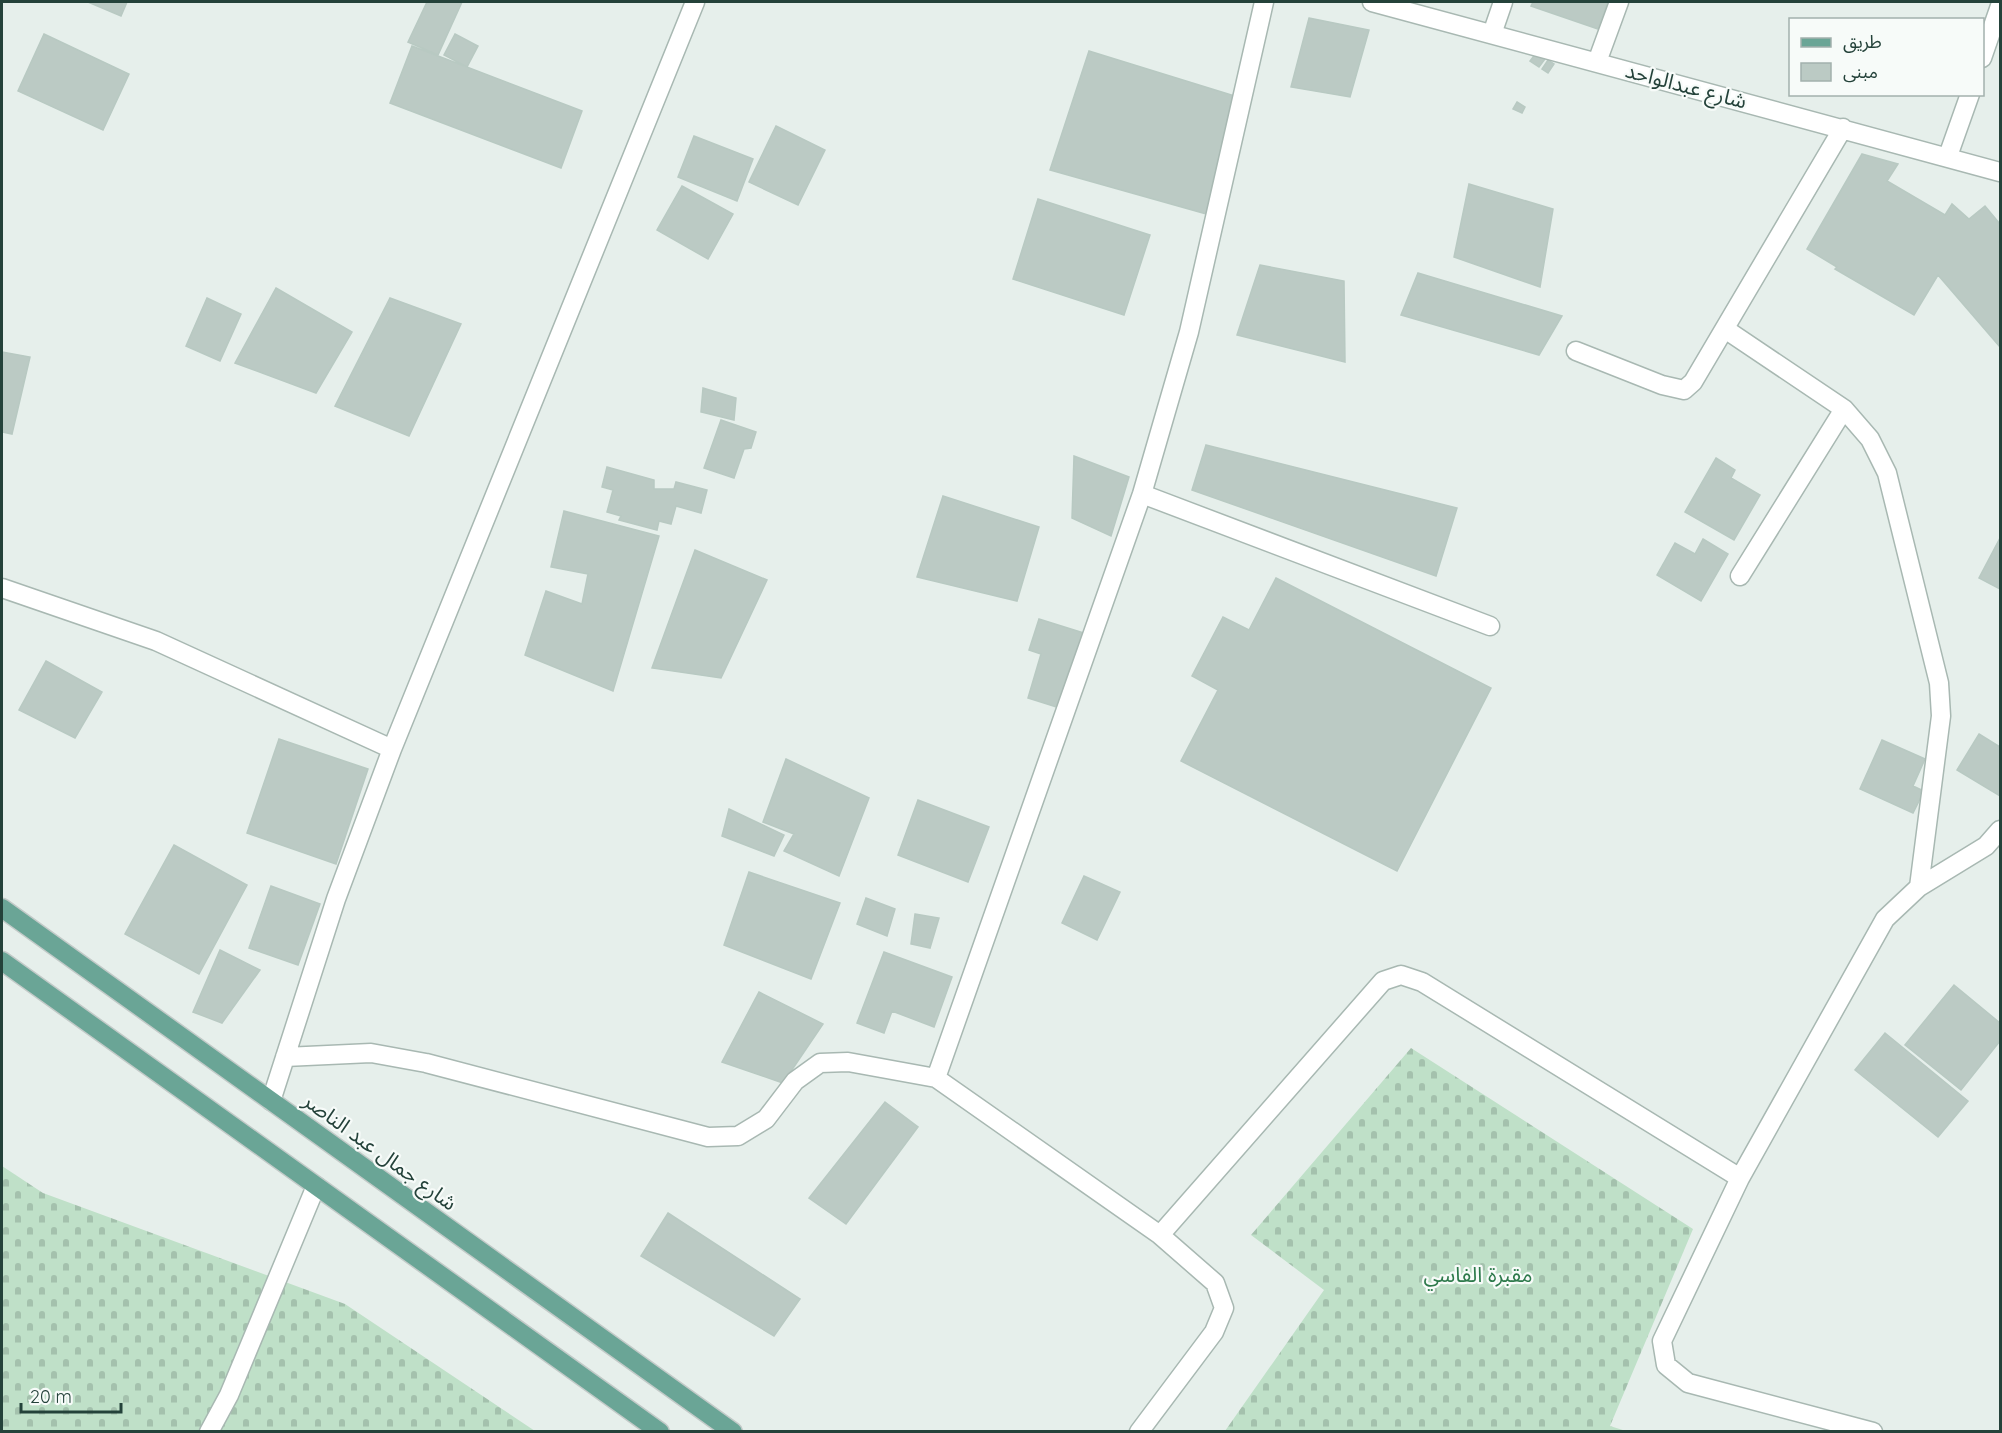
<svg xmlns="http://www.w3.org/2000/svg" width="2002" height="1433" font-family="Quicksand,'Noto Sans Arabic',sans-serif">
	<defs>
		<pattern id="cemetery-stones" width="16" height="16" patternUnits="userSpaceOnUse" patternTransform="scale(1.5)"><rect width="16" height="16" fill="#bfe0c8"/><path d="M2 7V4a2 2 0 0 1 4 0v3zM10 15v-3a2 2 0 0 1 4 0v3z" fill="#a4c1ad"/></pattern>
	</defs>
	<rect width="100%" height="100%" fill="#e6efeb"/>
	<!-- cemetery -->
	<path fill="url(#cemetery-stones)" d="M1411,1048L1693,1229L1610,1426L1626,1431H1225L1324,1290L1251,1235Z
		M2,1166L43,1193L345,1304L535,1431H2Z"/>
	<!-- building -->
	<path fill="#bbcac4" stroke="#b8c9c2" stroke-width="1.5" d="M88,2H127L121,16Z
		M427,2H462L438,55L408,42Z
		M1533,2H1608L1598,29L1531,6Z
		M1309,18L1369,30L1350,97L1291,87Z
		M44,34L129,74L103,130L18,91Z
		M455,34L478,46L467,67L444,55Z
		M412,46L582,111L561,168L390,103Z
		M1089,51L1238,97L1210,215L1050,170Z
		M1536,53L1545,59L1539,67L1530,61Z
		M1548,60L1554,64L1548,73L1542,69Z
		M1517,102L1525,107L1522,113L1513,109Z
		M776,126L825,150L798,205L749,182Z
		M694,136L753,159L737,201L678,177Z
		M1862,154L1898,164L1887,181L1945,215L1952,204L1969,219L1985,206L2000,224V347L1938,275L1914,315L1835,269L1837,267L1807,249Z
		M1469,184L1553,209L1540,287L1454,257Z
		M682,186L733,214L708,259L657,230Z
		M1038,199L1150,235L1124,315L1013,279Z
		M1260,265L1344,281L1345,362L1237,335Z
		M1418,273L1562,316L1539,355L1401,315Z
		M276,288L352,332L316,393L235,363Z
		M207,298L241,314L220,361L186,346Z
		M390,298L461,324L409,436L335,406Z
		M2,352L30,357L12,434L2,432Z
		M703,388L736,398L734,420L701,412Z
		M721,420L756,432L751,448L744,449L734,478L704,468Z
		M1206,445L1457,508L1436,576L1192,490Z
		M1074,456L1129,477L1111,536L1072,518Z
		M1716,458L1735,470L1731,478L1760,495L1734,540L1685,512Z
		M607,467L654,480V489H674L676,482L707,490L701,513L676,506L671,524L659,521L657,530L619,520L621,516L607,512L613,490L602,487Z
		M943,496L1039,527L1017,601L917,577Z
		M564,511L659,536L613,691L525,655L546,591L582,604L588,574L551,567Z
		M2000,538V589L1979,578Z
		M1703,539L1728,554L1701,601L1657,575L1675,543L1695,554Z
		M695,550L767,580L721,678L652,668Z
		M1276,578L1491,688L1397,871L1181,761L1218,690L1192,676L1223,617L1249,630Z
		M1039,619L1087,634L1075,673L1069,671L1066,679L1072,680L1063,709L1028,698L1041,654L1029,650Z
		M46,661L102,692L75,738L19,710Z
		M1979,734L2000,747V796L1957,770Z
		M279,739L368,769L336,864L247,833Z
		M1882,740L1925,759L1913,786L1924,791L1913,813L1860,789Z
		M786,759L869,798L839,876L784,851L794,834L763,822Z
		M918,800L989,827L968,882L898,855Z
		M729,809L784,835L774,856L722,836Z
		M174,845L247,885L199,974L125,934Z
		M749,872L840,903L811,979L724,945Z
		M1084,876L1120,892L1097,940L1062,923Z
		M271,886L320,904L298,965L249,948Z
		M866,898L895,909L887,936L857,924Z
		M915,914L939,918L930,948L911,944Z
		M220,950L260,970L222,1023L193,1012Z
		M884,952L952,977L934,1027L892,1011L884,1033L857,1023Z
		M1954,985L2000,1023V1041L1961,1090L1905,1045Z
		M759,992L823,1024L783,1083L722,1062Z
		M1885,1033L1968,1101L1938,1137L1855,1070Z
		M885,1102L918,1127L846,1224L809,1198Z
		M668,1213L800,1299L774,1336L641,1256Z"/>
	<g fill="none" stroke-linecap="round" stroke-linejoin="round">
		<!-- minor casing -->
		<g stroke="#a8b8b2" stroke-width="21">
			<path id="minor" d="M1372,2L2000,172
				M1492,34L1503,2
				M1982,58L2000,6
				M1597,62L1619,2
				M1948,156L1970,94
				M1725,329L1844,409L1870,439L1887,473L1939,683L1941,716L1919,887
				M1576,351L1662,385L1684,390L1693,382L1843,128
				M1142,494L1490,626
				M1740,576L1844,409
				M2,588L156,641L392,749
				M285,1057L371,1053L426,1063L708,1137L738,1136L766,1119L795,1081L820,1063L848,1062L936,1078L1160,1235L1215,1283L1224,1308L1214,1332L1139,1432
				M936,1078L1142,494L1189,332L1264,2
				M271,1101L336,899L392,749L695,2
				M1160,1235L1383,981L1401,975L1422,982L1740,1178
				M209,1432L229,1395L316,1186
				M1873,1432L1688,1383L1666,1365L1662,1341L1740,1178L1885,919L1919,887L1986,846L2000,830"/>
		</g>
		<!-- major casing -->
		<g stroke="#c2cac8" stroke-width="21">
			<path id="major" d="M2,908L733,1432
				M2,961L660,1432"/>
		</g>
		<!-- minor -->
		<use href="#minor" stroke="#fff" stroke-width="18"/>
		<!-- major -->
		<use href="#major" stroke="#6aa596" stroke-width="18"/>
	</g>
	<g text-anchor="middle" stroke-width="4.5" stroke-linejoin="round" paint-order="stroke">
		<!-- street labels -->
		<g font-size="21" fill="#24423a" stroke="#f7fbf9">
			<text transform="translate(1686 86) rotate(15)" y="7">شارع عبدالواحد</text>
			<text transform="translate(380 1152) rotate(36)" y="7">شارع جمال عبد الناصر</text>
		</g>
		<!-- park labels -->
		<g font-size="21" fill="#2d7a4b" stroke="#f7fbf9">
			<text x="1478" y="1282">مقبرة الفاسي</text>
		</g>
	</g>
	<!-- border -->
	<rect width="2002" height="1433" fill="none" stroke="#24423a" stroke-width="6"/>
	<!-- legend -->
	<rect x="1789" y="18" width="195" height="78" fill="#f7fbf9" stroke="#a3b1ad" stroke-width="1.5"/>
	<rect x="1801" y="38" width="30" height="9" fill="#6aa596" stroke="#a3b1ad" stroke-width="1.5"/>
	<text x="1843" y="48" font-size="18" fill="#24423a">طريق</text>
	<rect x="1801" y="63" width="30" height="18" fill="#bbcac4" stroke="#a3b1ad" stroke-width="1.5"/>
	<text x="1843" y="78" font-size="18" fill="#24423a">مبنى</text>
	<!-- scale -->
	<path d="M21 1403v9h100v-9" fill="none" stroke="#24423a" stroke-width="3"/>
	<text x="30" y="1403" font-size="18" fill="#24423a" stroke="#f7fbf9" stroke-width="4.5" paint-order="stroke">20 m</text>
</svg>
